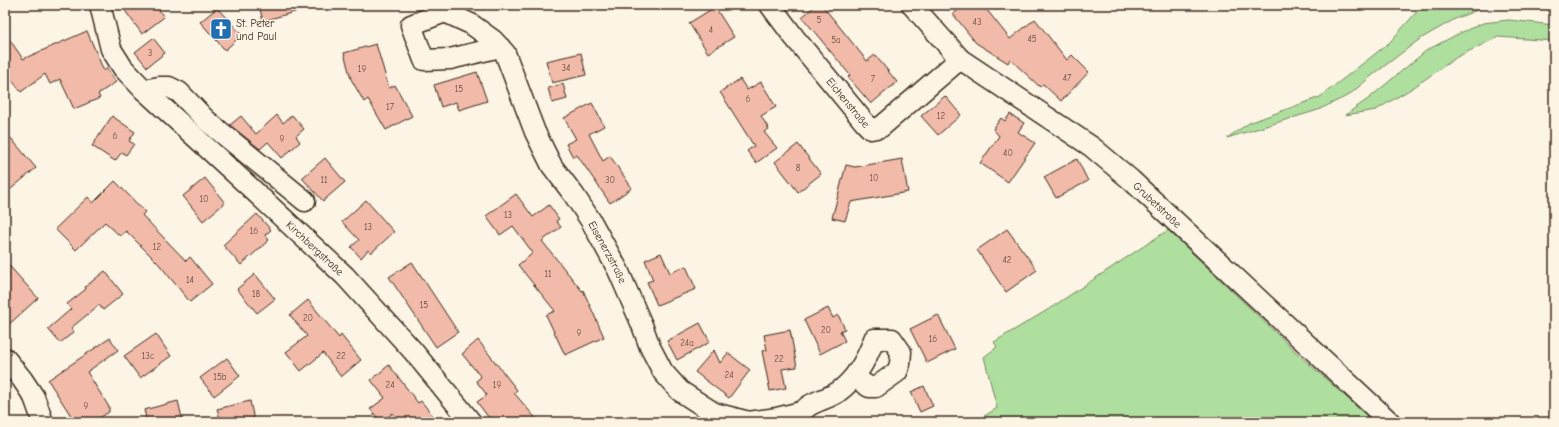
<svg xmlns="http://www.w3.org/2000/svg" width="1559" height="427" font-family="'Comic Neue',sans-serif">
	<rect width="100%" height="100%" fill="#fcf5e5"/>
	<filter id="ink" filterUnits="userSpaceOnUse"><feTurbulence type="fractalNoise" baseFrequency=".025" numOctaves="2"/><feDisplacementMap in="SourceGraphic" scale="8" xChannelSelector="R" yChannelSelector="G"/><feConvolveMatrix kernelMatrix="1 2 1 2 8 2 1 2 1" color-interpolation-filters="sRGB"/></filter>
	<g filter="url(#ink)">
		<!-- green -->
		<path fill="#afdf9f" stroke="#75845e" d="M1428,5H1554V9L1509,6L1482,8L1455,19L1420,39L1374,74L1349,95L1318,110L1227,138L1249,123L1320,97L1389,43L1421,7Z
			M1509,20L1554,25V41L1498,37L1457,57L1414,87L1376,110L1345,115L1368,99L1427,50L1460,33L1483,23Z
			M1168,230L1299,355L1374,422H975L997,408L984,357L997,347L994,342L1049,309Z"/>
		<!-- building -->
		<path fill="#f2baa8" stroke="#3b2a1e" d="M121,5H155L164,17L142,34Z
			M259,5H305V9L263,21Z
			M816,5H822L867,61L875,55L897,82L871,104L848,77L850,75L802,17Z
			M965,5H983L1010,39L1035,19L1067,60L1072,55L1089,72L1061,101L1043,84L1040,87L1010,59L1008,63L976,43L953,14Z
			M715,7L734,37L708,53L689,23Z
			M217,8L242,35L225,50L200,22Z
			M87,31L104,71L107,68L116,82L98,94L100,98L74,109L60,79L50,84L45,74L21,92L5,71V33L23,59Z
			M153,38L165,53L147,67L135,52Z
			M376,44L389,88L395,85L412,116L386,130L368,99L364,102L351,79L344,53Z
			M581,53L586,75L552,83L546,61Z
			M477,72L487,101L459,110L456,102L441,107L434,85Z
			M740,79L747,90L761,82L776,107L761,116L769,129L764,132L777,148L756,163L747,151L754,146L720,92Z
			M563,84L567,99L552,103L548,88Z
			M945,96L961,115L938,135L921,116Z
			M592,103L604,126L589,134L603,161L610,156L632,188L610,203L577,155L573,157L566,144L576,139L564,118Z
			M1010,114L1024,123L1018,132L1035,143L1008,182L980,163L999,136L993,129L1001,118L1005,121Z
			M277,115L283,123L292,115L304,129L296,136L300,142L282,158L268,142L260,149L230,125L241,116L256,134Z
			M112,116L135,132L129,141L134,144L126,155L122,152L115,161L92,146Z
			M5,131L36,168L5,194Z
			M798,144L821,174L798,192L775,162Z
			M325,158L345,182L323,201L302,178Z
			M902,159L908,192L851,202L845,221L832,218L846,165L855,167Z
			M1077,159L1088,181L1056,198L1044,177Z
			M205,178L225,203L203,221L183,196Z
			M115,181L145,212L142,215L186,261L190,257L212,284L190,302L158,263L126,231L120,236L105,222L76,250L55,229L88,197L93,203Z
			M516,194L533,217L549,205L559,219L556,221L561,227L542,241L582,291L583,290L604,337L565,355L546,315L555,311L518,265L533,253L513,226L500,235L486,216Z
			M366,200L394,232L371,253L368,250L361,258L351,247L359,240L342,222Z
			M257,214L271,230L265,235L269,240L241,265L223,245Z
			M1007,229L1037,270L1006,292L977,250Z
			M661,253L670,273L686,266L696,289L657,305L647,282L653,280L645,260Z
			M5,261L38,298L5,328Z
			M412,262L458,332L436,347L389,277Z
			M105,271L123,294L103,310L99,305L71,328L74,332L60,343L48,329L71,309L67,304L86,289L85,287Z
			M255,274L275,299L257,313L237,289Z
			M308,300L339,338L341,335L361,360L341,377L323,353L301,371L286,352L307,336L290,315Z
			M828,308L833,318L838,315L845,329L840,331L845,341L820,354L804,320Z
			M938,315L955,349L927,363L910,329Z
			M700,323L710,342L677,360L667,341Z
			M790,330L797,367L782,369L786,388L770,391L762,351L767,350L764,335Z
			M156,334L171,356L140,378L124,356Z
			M110,338L118,350L87,372L109,407V412L93,422H75L48,380Z
			M478,340L517,390L514,393L539,422H492L477,402L487,395L476,381L481,377L462,354Z
			M714,350L720,363L728,353L750,370L729,398L695,372Z
			M227,358L240,376L214,396L200,378Z
			M389,365L418,403L421,401L438,422H400L393,413L381,422L370,409L385,398L371,380Z
			M924,386L933,406L920,412L911,392Z
			M178,401L183,422H147L144,410Z
			M250,401L254,420L247,422H221L217,409Z"/>
		<g fill="none" stroke-linecap="round" stroke-linejoin="round">
			<!-- street casing -->
			<g stroke="#3b2a1e" stroke-width="23">
				<g id="street">
					<path id="s1" d="M100,5L111,49L123,68L144,90L253,190L345,276L413,351L471,422"/>
					<path id="s2" d="M770,5L794,37L865,123L871,129L881,127L960,59"/>
					<path id="s3" d="M912,5L960,59L1092,147L1131,180L1390,422"/>
					<path id="s4" d="M500,47L450,59L424,60L411,25L445,12L471,24L493,40L505,53L535,132L552,166L574,195L591,221L618,270L642,325L650,347L663,372L680,391L714,413L749,422"/>
					<path d="M144,90L159,87H169L179,92L206,120L305,201"/>
					<path d="M5,358L22,379L34,397L43,422"/>
					<path d="M748,422L777,418L801,412"/>
					<path d="M797,422C805,400 821,403 838,392C856,379 867,359 874,339H892L901,352L900,364L897,372L876,387H869L854,377"/>
				</g>
			</g>
			<!-- street -->
			<use href="#street" stroke="#fcf5e5" stroke-width="20"/>
		</g>
	</g>
	<!-- icons -->
	<defs>
		<g id="church-square" transform="scale(1.15)"><rect x="-9" y="-9" width="18" height="18" rx="4" fill="#1f6fb2" stroke="#fcf5e5"/><path d="M-1.2-6h2.4v3.5h3.3v2.4h-3.3V6h-2.4V-.1h-3.3v-2.4h3.3Z" fill="#fff"/></g>
	</defs>
	<g fill-rule="evenodd">
		<use href="#church-square" x="221" y="29"/>
	</g>
	<g text-anchor="middle" stroke-width="3" stroke-linejoin="round" paint-order="stroke">
		<!-- number labels -->
		<g font-size="9" fill="#694e40">
			<text x="819" y="23">5</text>
			<text x="977" y="25">43</text>
			<text x="711" y="33">4</text>
			<text x="1032" y="42">45</text>
			<text x="836" y="43">5a</text>
			<text x="150" y="56">3</text>
			<text x="566" y="71">34</text>
			<text x="362" y="72">19</text>
			<text x="1067" y="81">47</text>
			<text x="873" y="82">7</text>
			<text x="459" y="92">15</text>
			<text x="748" y="102">6</text>
			<text x="390" y="110">17</text>
			<text x="941" y="119">12</text>
			<text x="115" y="139">6</text>
			<text x="282" y="142">9</text>
			<text x="1008" y="156">40</text>
			<text x="798" y="171">8</text>
			<text x="874" y="181">10</text>
			<text x="324" y="183">11</text>
			<text x="610" y="183">30</text>
			<text x="204" y="202">10</text>
			<text x="508" y="218">13</text>
			<text x="368" y="230">13</text>
			<text x="254" y="234">16</text>
			<text x="157" y="250">12</text>
			<text x="1007" y="263">42</text>
			<text x="548" y="277">11</text>
			<text x="190" y="283">14</text>
			<text x="256" y="297">18</text>
			<text x="424" y="308">15</text>
			<text x="308" y="321">20</text>
			<text x="826" y="333">20</text>
			<text x="579" y="336">9</text>
			<text x="933" y="342">16</text>
			<text x="687" y="346">24a</text>
			<text x="148" y="359">13c</text>
			<text x="341" y="359">22</text>
			<text x="779" y="362">22</text>
			<text x="729" y="378">24</text>
			<text x="220" y="380">15b</text>
			<text x="390" y="388">24</text>
			<text x="497" y="388">19</text>
			<text x="86" y="409">9</text>
		</g>
		<!-- poi labels -->
		<g font-size="11" fill="#3b2a1e" stroke="#fcf5e5" text-anchor="start">
			<text x="236" y="27">St. Peter<tspan x="236" dy="13">und Paul</tspan></text>
		</g>
		<!-- street labels -->
		<g font-size="11" fill="#3b2a1e" stroke="#fcf5e5">
			<text dy="4" stroke="none"><textPath href="#s2" startOffset="125">Eichenstraße</textPath></text>
			<text dy="4" stroke="none"><textPath href="#s3" startOffset="318">Grubetstraße</textPath></text>
			<text dy="4" stroke="none"><textPath href="#s1" startOffset="331">Kirchbergstraße</textPath></text>
			<text dy="4" stroke="none"><textPath href="#s4" startOffset="450">Eisenerzstraße</textPath></text>
		</g>
	</g>
	<!-- margin -->
	<rect width="1559" height="427" fill="none" stroke="#fcf5e5" stroke-width="20"/>
	<rect x="10" y="10" width="1539" height="407" fill="none" stroke="#3b2a1e" stroke-width="1.5" filter="url(#ink)"/>
</svg>
